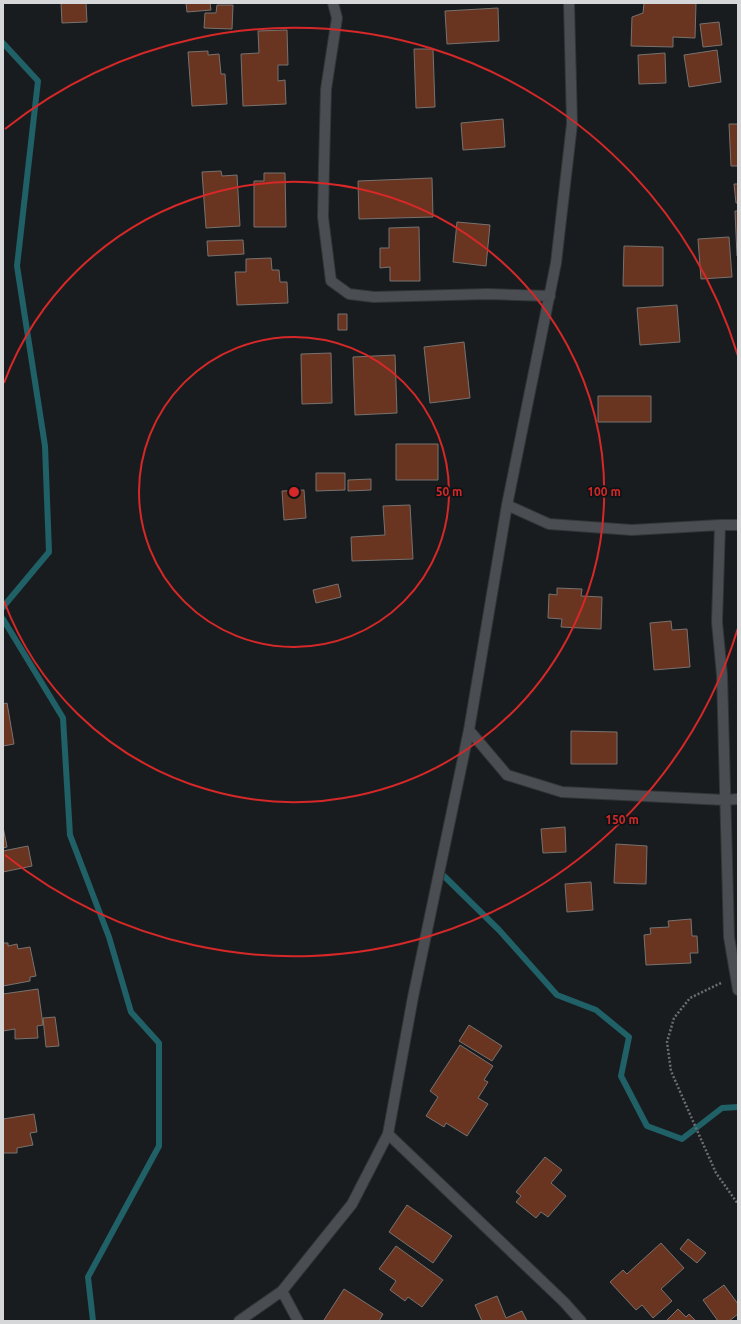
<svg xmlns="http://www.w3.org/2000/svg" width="741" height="1324" font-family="Ubuntu,sans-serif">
	<rect width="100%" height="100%" fill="#191c1f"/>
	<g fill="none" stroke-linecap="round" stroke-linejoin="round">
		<!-- stream -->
		<path stroke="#206067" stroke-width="6" d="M3,43L38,81L17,266L45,446L49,552L3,607
			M3,619L63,718L70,835L109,937L131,1012L159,1043V1146L88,1277L93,1321
			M444,876L499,930L557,995L596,1010L629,1037L621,1076L647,1126L682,1139L722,1108L738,1107"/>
	</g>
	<!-- building -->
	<path fill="#693520" stroke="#777270" d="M61,3H86L87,22L62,23Z
		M186,3H210L211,10L187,12Z
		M644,3H696L695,38L673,37V47L631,46L632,17L643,13Z
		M217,5H233L232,29L204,28L205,13H216Z
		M498,8L499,41L447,44L445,11Z
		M719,22L722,45L703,47L700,24Z
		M287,30L288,65H278V81L285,80L286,104L243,106L241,54L259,53L258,31Z
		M414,49H433L435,107L416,108Z
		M717,50L721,82L689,87L684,55Z
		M208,51V55L219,54L221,74H225L227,104L192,106L188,52Z
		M665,53L666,83L639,84L638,55Z
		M503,119L505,147L463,150L461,123Z
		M729,124H738V166H731Z
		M221,171L222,176L237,175L240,226L206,228L202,172Z
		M264,173H285L286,227H254V181H264Z
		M432,178L433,217L359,219L358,181Z
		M734,184H738V203H736Z
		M735,211H738V255L737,256Z
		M457,222L490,225L486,266L453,262Z
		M419,227L420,281H390V267L380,268V248H389V228Z
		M729,237L732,277L701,279L698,239Z
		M243,240L244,254L208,256L207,241Z
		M624,246L663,247V286H623Z
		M271,258L272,270H279L280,282H287L288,303L237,305L235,272H246V259Z
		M677,305L680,342L640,345L637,308Z
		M338,314H347V330H338Z
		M464,342L470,398L430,403L424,347Z
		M331,353L332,403L302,404L301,354Z
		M395,355L397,413L355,415L353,357Z
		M598,396H651V422H598Z
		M396,444H438V480H396Z
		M316,473H345V490L316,491Z
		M371,479V490L348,491V480Z
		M304,490L306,518L284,520L282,491Z
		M410,505L413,559L352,561L351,537L385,535L383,506Z
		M338,584L341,597L316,603L313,590Z
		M557,588L582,589L581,596L602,597L601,629L561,627L562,619L548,618L549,594L557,595Z
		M671,621L672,630L687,629L690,667L654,670L650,623Z
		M7,703L14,744L3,746V704Z
		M571,731L617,732V764H571Z
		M3,827L7,847L3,848Z
		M565,827L566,852L543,853L541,829Z
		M616,844L647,846L646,884L614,883Z
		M28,846L32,866L3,872V851Z
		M591,882L593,910L567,912L565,884Z
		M691,919L692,936H697L698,953H690L691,963L646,965L644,935L651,934L650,928L669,927L668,921Z
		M3,943H8V946L17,944L18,949L30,947L36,976L30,977V981L3,986Z
		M38,989L43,1025L37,1026L38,1038L15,1039V1029L3,1031V994Z
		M55,1017L59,1046L46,1047L43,1018Z
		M469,1025L502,1046L492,1061L459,1041Z
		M460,1045L493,1066L484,1080L488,1082L478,1098L488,1104L467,1136L446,1123L444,1127L426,1116L438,1097L430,1091Z
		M34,1114L37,1132L30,1133L33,1145L17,1148V1153H3V1119Z
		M545,1157L562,1170L551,1183L566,1196L548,1217L541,1212L536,1218L516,1202L521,1196L516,1192Z
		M407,1205L452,1236L433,1263L389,1232Z
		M688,1239L706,1253L697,1263L680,1249Z
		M661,1243L684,1268L661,1289L672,1301L653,1318L642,1305L636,1310L610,1282L623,1270L627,1274Z
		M396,1246L443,1280L422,1307L408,1297L405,1301L390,1290L396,1281L379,1269Z
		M724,1285L738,1304V1314L729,1321H718L703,1300Z
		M344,1289L383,1314L379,1321H326L324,1320Z
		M497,1296L506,1318L522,1311L527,1321H482L475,1305Z
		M678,1309L686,1317L689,1314L696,1321H666Z"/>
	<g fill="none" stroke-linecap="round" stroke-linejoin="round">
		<!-- minor casing -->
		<g stroke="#333537" stroke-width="12">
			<path id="minor" d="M333,3L337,18L326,89L324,166L323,217L331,281L349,294L374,297L488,294L550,296
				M507,505L549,524L632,530L720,525H738
				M720,525L717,622L722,675L729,937L738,990
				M469,730L507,775L562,792L725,800L738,799
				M388,1134L564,1302L581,1321
				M282,1291L298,1321
				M239,1321L282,1291L352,1204L388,1134L413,997L469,730L507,505L556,263L572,124L569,3"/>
		</g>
		<!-- path -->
		<path stroke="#6b6d70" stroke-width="2.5" stroke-dasharray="2 2" stroke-linecap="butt" d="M721,983L690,998L674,1018L667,1042L671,1071L696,1128L716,1173L738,1204"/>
		<!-- minor -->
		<use href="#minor" stroke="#4a4e52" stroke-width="10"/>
	</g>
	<!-- distance rings -->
	<g fill="none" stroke="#d62828" stroke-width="2">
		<circle cx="294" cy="492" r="155"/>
		<path d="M4 383A310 310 0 1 1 4 601"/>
		<path d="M738 628A464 464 0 0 1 5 855M5 129A464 464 0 0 1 738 356"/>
	</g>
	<circle cx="294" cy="492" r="6" fill="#d62828" stroke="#101316" stroke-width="2"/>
	<g font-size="12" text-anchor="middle" font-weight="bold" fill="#d62828" stroke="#101316" stroke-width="3.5" stroke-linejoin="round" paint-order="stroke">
		<text x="449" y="496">50 m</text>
		<text x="604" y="496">100 m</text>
		<text x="622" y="824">150 m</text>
	</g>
	<!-- border -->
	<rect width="741" height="1324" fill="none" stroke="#d5d7d9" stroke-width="8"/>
</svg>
